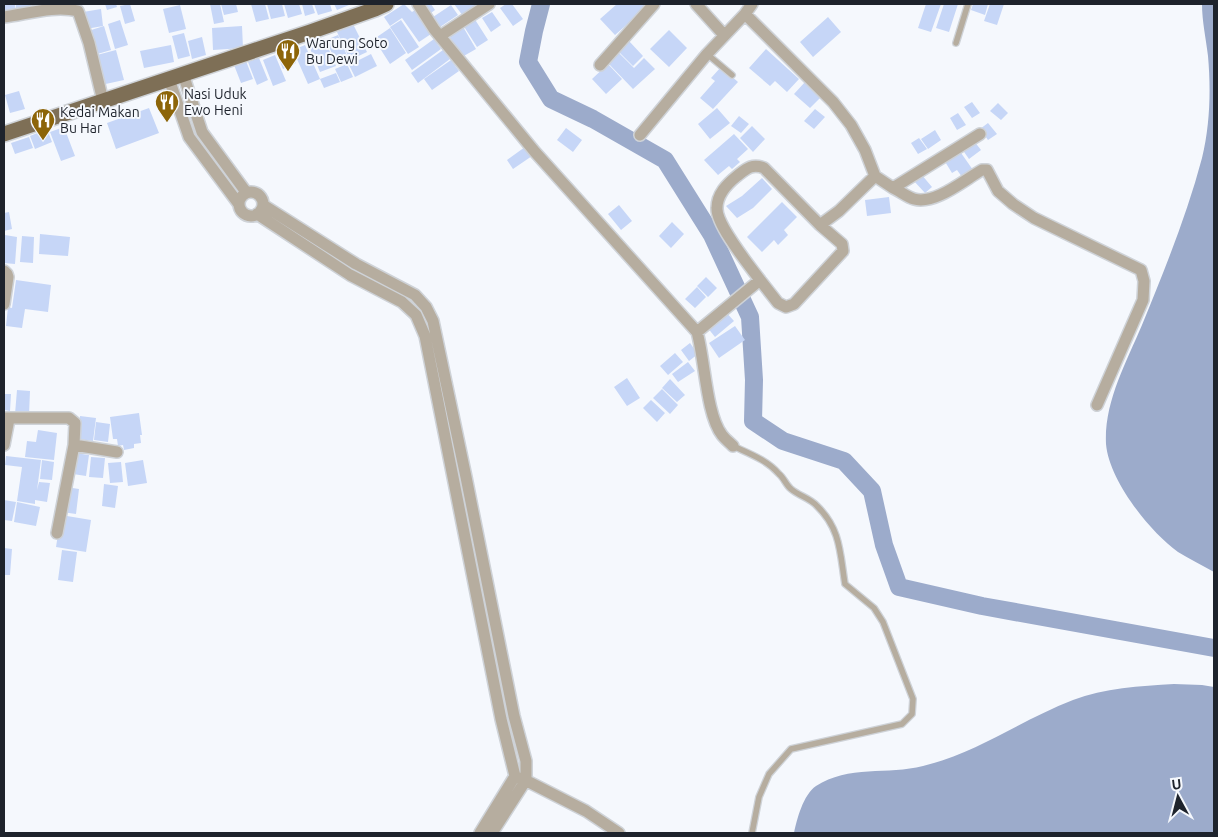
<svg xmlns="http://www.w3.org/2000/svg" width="1218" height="837" font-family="Ubuntu,sans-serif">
	<rect width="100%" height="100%" fill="#f5f8fd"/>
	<!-- water -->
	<path fill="#9cabcb" d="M1202,4H1214V572C1202,565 1189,559 1178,552C1149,531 1109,480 1106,444C1104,402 1126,363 1142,325C1164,271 1187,215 1202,158C1210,125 1211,90 1208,56C1206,39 1202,21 1202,4Z
		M1174,684L1202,685L1214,687V833H794C797,819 803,795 816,786C848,765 888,775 923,766C977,753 1021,720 1073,700C1104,688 1140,686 1174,684Z"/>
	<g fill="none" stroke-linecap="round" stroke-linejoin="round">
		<!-- river -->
		<path stroke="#9cabcb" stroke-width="18" d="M541,4L534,31L528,62L551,99L593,119L665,160L712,235L750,317L754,380L753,421L783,441L844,461L872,491L884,545L899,587L982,606L1214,648"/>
	</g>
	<!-- building -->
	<path fill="#c6d6f7" d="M4,4H15L16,15L4,16Z
		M16,4H31V7L16,8Z
		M105,4H116L117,7L107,10Z
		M130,4L135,21L125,24L120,6Z
		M210,4H220L224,22L214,24Z
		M221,4H236L238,12L224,15Z
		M251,4H265L269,19L256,22Z
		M267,4H282L285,16L271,19Z
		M284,4H299L302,14L288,18Z
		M302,4H312L315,13L305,16Z
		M314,4H330L332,11L318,15Z
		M334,4H349V5L337,10Z
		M404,4L412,12L415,10L431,34L419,42L402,18L390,26L384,17Z
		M420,4H431L435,10L427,16Z
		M454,4H482L463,16Z
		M506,4H512L523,19L513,26L500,8Z
		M617,4H643L646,8L615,35L600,19Z
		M926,4H941L931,32L918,28Z
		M944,4H958L949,32L936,28Z
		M973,4H988L985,15L971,10Z
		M990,4H1004L997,25L984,21Z
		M180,5L186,29L169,33L163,9Z
		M451,5L458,15L437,29L430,19Z
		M101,9L103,26L86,29L83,12Z
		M492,12L501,25L491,32L482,18Z
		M828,17L841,32L813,57L800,42Z
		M474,18L488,40L477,47L463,25Z
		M120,20L128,45L115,49L108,24Z
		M401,20L419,47L408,54L390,27Z
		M353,24L367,52L350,60L337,32Z
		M462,25L476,49L462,57L448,34Z
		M104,26L111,50L94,55L88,31Z
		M242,26L243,48L213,50L212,28Z
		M390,28L406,53L390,64L374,39Z
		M669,30L687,48L669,67L650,49Z
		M184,33L190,56L178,59L172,36Z
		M338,35L349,60L337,65L326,40Z
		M202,37L206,55L192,59L188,41Z
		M324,38L336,66L320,72L308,44Z
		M434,39L441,49L412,70L405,60Z
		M629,41L643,56L633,66L618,51Z
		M171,45L174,62L144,68L140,51Z
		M305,45L320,79L308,84L293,50Z
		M291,49L296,63L283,69L277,54Z
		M766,49L799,79L787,92L775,81L770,86L749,68Z
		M116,50L124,80L101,85L93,56Z
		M443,50L450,59L418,83L411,73Z
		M618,52L634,68L644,58L655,69L633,89L607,62Z
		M371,54L377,66L355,77L349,65Z
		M275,55L286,81L273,86L263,60Z
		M259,58L268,80L257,85L248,62Z
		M451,60L459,71L432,90L424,79Z
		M246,61L253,79L241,83L234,65Z
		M347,64L353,77L341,82L335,69Z
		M608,64L622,79L606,94L592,79Z
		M721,67L738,82L713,109L700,98L715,81L711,78Z
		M336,73L340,82L324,88L320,79Z
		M805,82L821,97L810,108L794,94Z
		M19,91L25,109L10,113L5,95Z
		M972,102L980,113L972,118L964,107Z
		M998,103L1008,113L1001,120L990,111Z
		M149,108L159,133L116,149L107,123Z
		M717,108L730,123L710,139L698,124Z
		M815,109L825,117L814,129L804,121Z
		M958,113L966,125L957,130L950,118Z
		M739,116L749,124L741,133L731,126Z
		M988,123L997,134L988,140L980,129Z
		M752,126L765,139L753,152L740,138Z
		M64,127L75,156L61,161L50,132Z
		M566,128L582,140L573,152L557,140Z
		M47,129L52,142L35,149L30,136Z
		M935,130L941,140L928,149L921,139Z
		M734,134L748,149L737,159L740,162L732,169L729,166L718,175L704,160Z
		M29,137L33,148L15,154L11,143Z
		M919,138L927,149L918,154L911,143Z
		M974,141L981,150L969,159L962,149Z
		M525,147L532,156L513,169L507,160Z
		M959,150L973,170L962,177L957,170L952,173L944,160Z
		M921,174L932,187L925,193L913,180Z
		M762,178L772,189L753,208L737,218L726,206L742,196Z
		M889,197L891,213L867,216L865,200Z
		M782,202L797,217L784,230L788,235L778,245L774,240L762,252L747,237Z
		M619,205L632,221L621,230L608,214Z
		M9,212L12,229L4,231V213Z
		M672,222L684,234L671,248L659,236Z
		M40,234L70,237L68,256L39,254Z
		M5,235L17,237L15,264L4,263Z
		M22,236L34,237L33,263L20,262Z
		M706,277L717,288L708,297L697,286Z
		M16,280L51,285L48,312L25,309L22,328L6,326L8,307L12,308Z
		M697,287L706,297L695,308L685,299Z
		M725,311L734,321L715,337L707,327Z
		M735,326L745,340L719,358L709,343Z
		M690,343L698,354L689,361L681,350Z
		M675,353L683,362L668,375L660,366Z
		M688,362L695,371L678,382L672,374Z
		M627,378L640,398L627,406L614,387Z
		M670,379L685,395L677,402L662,388Z
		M662,389L678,405L670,414L653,398Z
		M17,390L30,391L29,415L15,414Z
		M4,394H11L10,411L4,410Z
		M651,400L665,413L657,422L643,408Z
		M139,413L142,435H140L141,443L134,444V448L124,450L123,445L118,446L117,439H113L110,417Z
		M80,416L96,418L93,441L78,439Z
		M96,422L110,424L108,442L94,440Z
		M38,430L57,433L54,460L25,457L27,441L36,442Z
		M75,453L89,455L86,476L73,474Z
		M6,456L41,460L37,490L39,482L50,483L47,502L35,500V504L17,501L22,467L5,465Z
		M91,457L105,458L103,478L89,477Z
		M42,460L54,462L52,480L40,479Z
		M143,460L147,483L128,486L125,463Z
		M121,462L123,482L110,483L108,463Z
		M104,484L118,486L115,508L102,506Z
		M66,487L79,489L76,514L62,512Z
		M4,500L16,502L12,521L4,520Z
		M17,502L40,507L36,526L14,522Z
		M61,515L91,520L86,552L56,547Z
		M4,548L12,549L10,575H4Z
		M62,550L77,552L73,582L58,580Z"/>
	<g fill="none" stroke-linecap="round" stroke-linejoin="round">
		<!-- service casing -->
		<g stroke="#ced2d7" stroke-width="8">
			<path id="service" d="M956,43L968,4
				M707,54L732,75
				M733,446C750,454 767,460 779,474C784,478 786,485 791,489C799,496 810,498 817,506C841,529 840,554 845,584L874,608L883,622L913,699L912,714L902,724L791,749L769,774L759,797L752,833"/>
		</g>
		<!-- minor casing -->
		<g stroke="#ced2d7" stroke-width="14">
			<path id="minor" d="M418,4L434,29L535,152L697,332L760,280L778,303L786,307L794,304L843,251L842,244L820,225L764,168C752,163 746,169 737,176C727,184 717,194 717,208C716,225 749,265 760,280
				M696,4L724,35
				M745,14L833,102L851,125L865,150L875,176L893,188L980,134
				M4,17C27,14 55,5 78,11L89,43L103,101
				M440,36L489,4
				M600,65L654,4
				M183,74L202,132L246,192
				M169,79L189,137L238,203
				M640,135L707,54L745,14L752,4
				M893,188C900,191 907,197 914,199C935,205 964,180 982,170H987L998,191L1013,204L1034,218L1141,270L1144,281L1143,300L1097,405
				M239 204a12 12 0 1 1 24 0a12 12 0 1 1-24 0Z
				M263,205L356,264L415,295L426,307L433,321L466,477L514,716L526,761V780L492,833
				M257,214L350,275L402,302L416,315L425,336L501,719L515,776L480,833
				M820,225L839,211L875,176
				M4,271L7,274L8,277L4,304
				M697,332C705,360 706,414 722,435C725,439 730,443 733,446
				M4,418H69L75,423L74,445L57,533
				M4,445L9,419
				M74,445L117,452
				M521,778L586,811L619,833"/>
		</g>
		<!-- primary casing -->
		<g stroke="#ced2d7" stroke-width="18">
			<path id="primary" d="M4,134L310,32L375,9L386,4"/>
		</g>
		<!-- service -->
		<use href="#service" stroke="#b6ad9f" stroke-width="5.5"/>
		<!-- minor -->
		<use href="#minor" stroke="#b6ad9f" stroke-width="11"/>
		<!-- primary -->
		<use href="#primary" stroke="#7e6f56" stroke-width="15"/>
	</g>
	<!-- icons -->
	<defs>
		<g id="restaurant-pin" transform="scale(1.25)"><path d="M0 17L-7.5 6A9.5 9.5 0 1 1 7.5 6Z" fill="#8d6509" stroke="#f5f8fd"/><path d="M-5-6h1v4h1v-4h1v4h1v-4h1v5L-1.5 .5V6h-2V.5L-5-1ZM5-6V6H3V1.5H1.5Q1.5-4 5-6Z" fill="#fff"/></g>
	</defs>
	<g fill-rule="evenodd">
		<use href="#restaurant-pin" x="288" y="51"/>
		<use href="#restaurant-pin" x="167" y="102"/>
		<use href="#restaurant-pin" x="43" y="120"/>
	</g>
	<g text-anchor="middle" stroke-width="4" stroke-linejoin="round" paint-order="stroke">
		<!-- poi labels -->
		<g font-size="14" fill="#1e232c" stroke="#f5f8fd" text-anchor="start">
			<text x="306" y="48">Warung Soto<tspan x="306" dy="16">Bu Dewi</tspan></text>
			<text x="184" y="99">Nasi Uduk<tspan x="184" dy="16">Ewo Heni</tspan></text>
			<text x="60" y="117">Kedai Makan<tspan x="60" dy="16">Bu Har</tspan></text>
		</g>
	</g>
	<!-- border -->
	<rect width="1218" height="837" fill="none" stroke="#1e232c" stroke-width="10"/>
	<!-- north arrow -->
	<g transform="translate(1178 797) rotate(353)" stroke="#f5f8fd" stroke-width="4" paint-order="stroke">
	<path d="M0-4L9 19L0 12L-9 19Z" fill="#1e232c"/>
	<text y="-8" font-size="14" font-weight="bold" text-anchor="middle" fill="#1e232c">U</text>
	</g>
</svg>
